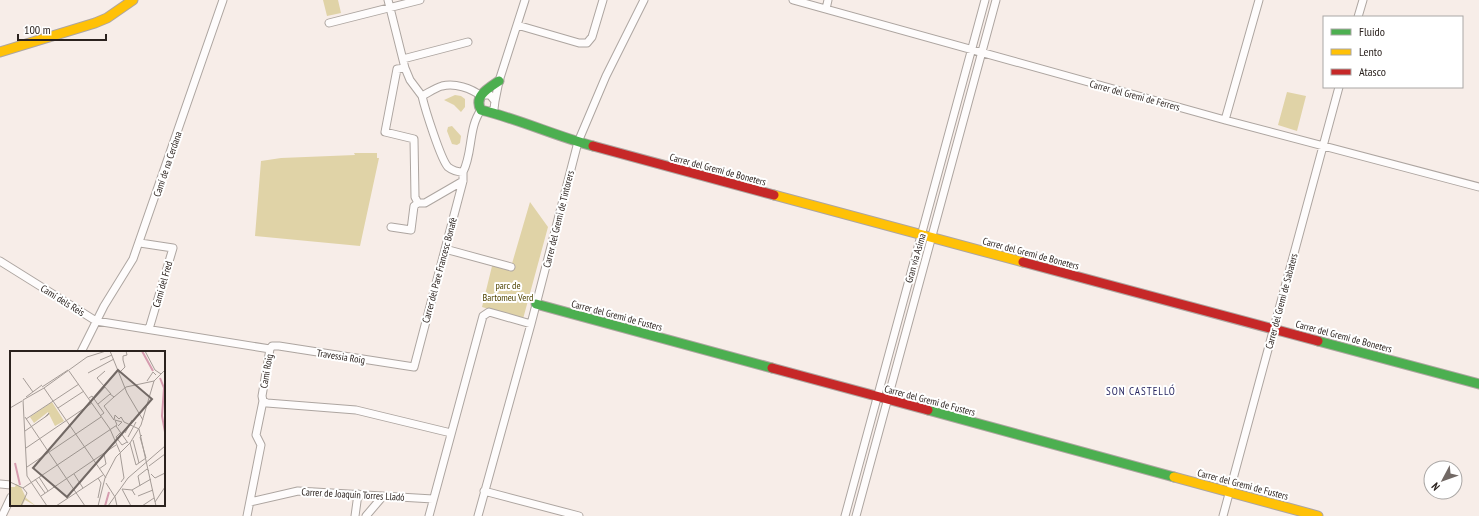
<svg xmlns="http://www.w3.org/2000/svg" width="1479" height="516" font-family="'PT Sans Narrow',sans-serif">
	<rect width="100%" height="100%" fill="#f7ede8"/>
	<!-- green -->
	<path fill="#e0d3a7" d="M323,0H338L341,13L327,16Z
		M1287,92L1306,96L1297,131L1278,125Z
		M455,95L461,96L465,99V107L461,112L454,105L444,100Z
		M452,126L461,136L460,143L457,145L452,144L447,131L448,127Z
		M354,153H377V158H379L360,246L255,236L261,161L281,158L355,155Z
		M530,202L548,227L523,319L482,307L493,262L511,267Z"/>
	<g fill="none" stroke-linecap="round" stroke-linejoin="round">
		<!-- street casing -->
		<g stroke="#ada5a0" stroke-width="9">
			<path id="street" d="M388,0L405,68L410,80L422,96
				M793,0L1225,120L1479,187
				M826,9L828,0
				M1358,17L1363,0
				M329,23L420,0
				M517,25L579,43H587L592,37L603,0
				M403,59L468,42
				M405,68L397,69L385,132L414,139L415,197L418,203H425L463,181
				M483,95H490L495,101L494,109L489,112
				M481,96C471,88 455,83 442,86C435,88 428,93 422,96C425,109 441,160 448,167C453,171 457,172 463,172C473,153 468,128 481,110
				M495,101L499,81L525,0
				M1225,120L1259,0
				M391,227L411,230L414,206L418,203
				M140,243L173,248L149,329
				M445,249L511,267
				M0,261L96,321L270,349L262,396L263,401L267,403L356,410L451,433
				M270,349L272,346H279L414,367L463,181V172
				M81,352L104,306L133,259L223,0
				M0,484L11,485
				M484,491L579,516
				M250,502L298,491L433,499
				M2,516L11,497
				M247,516L261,445L256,435L263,401
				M355,516L358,494
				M366,516L383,496
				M429,516L483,316L489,312L531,324
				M478,516L531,324L578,142L606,76L644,0
				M845,516L985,0
				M856,516L996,0
				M1223,516L1339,87"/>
		</g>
		<!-- fast casing -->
		<g stroke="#ada5a0" stroke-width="11">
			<path id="fast" d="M499,81C489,88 473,96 481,110C519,119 555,136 593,146
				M536,304L772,368
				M1318,341L1479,384
				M928,410L1174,477"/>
		</g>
		<!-- slow casing -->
		<g stroke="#ada5a0" stroke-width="11">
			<path id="slow" d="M0,52L95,23L107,18L133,0
				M774,195L1023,262
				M1174,477L1318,516"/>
		</g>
		<!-- jam casing -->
		<g stroke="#ada5a0" stroke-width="11">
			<path id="jam" d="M593,146L774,195
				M1023,262L1318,341
				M772,368L928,410"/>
		</g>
		<!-- street -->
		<use href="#street" stroke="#fefcfc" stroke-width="7"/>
		<!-- fast -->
		<use href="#fast" stroke="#4caf50" stroke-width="9"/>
		<!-- slow -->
		<use href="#slow" stroke="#ffc107" stroke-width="9"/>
		<!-- jam -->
		<use href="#jam" stroke="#c62828" stroke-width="9"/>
	</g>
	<g text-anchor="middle" stroke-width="4" stroke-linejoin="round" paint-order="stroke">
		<!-- street labels -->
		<g font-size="10" fill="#2b221e" stroke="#fff">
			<text transform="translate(1135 95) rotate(15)" y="4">Carrer del Gremi de Ferrers</text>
			<text transform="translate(167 164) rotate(-71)" y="4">Camí de na Cerdana</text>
			<text transform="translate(718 169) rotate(15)" y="4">Carrer del Gremi de Boneters</text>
			<text transform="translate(558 219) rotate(-76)" y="4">Carrer del Gremi de Tintorers</text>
			<text transform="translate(1031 253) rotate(15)" y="4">Carrer del Gremi de Boneters</text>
			<text transform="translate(915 258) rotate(-74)" y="4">Gran via Asima</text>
			<text transform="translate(439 270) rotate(-75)" y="4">Carrer del Pare Francesc Bonafè</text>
			<text transform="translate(162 284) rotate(-74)" y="4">Camí del Fred</text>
			<text transform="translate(63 300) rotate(32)" y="4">Camí dels Reis</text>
			<text transform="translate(1281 301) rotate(-75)" y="4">Carrer del Gremi de Sabaters</text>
			<text transform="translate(617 315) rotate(15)" y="4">Carrer del Gremi de Fusters</text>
			<text transform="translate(1344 336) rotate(15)" y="4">Carrer del Gremi de Boneters</text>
			<text transform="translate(341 356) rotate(9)" y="4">Travessia Roig</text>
			<text transform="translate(266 371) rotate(-80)" y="4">Camí Roig</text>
			<text transform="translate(930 400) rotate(15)" y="4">Carrer del Gremi de Fusters</text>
			<text transform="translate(1243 484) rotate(15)" y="4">Carrer del Gremi de Fusters</text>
			<text transform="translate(353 494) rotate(3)" y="4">Carrer de Joaquín Torres Lladó</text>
		</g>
		<!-- park labels -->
		<g font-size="10" fill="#4f4300" stroke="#fff">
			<text x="508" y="289">parc de<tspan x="508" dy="12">Bartomeu Verd</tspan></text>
		</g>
		<!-- neighbourhood labels -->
		<g font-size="11" letter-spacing="1" fill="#292862" stroke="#fff">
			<text x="1141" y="395">SON CASTELLÓ</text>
		</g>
	</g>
	<!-- overview -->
	<g transform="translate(10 351)">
		<rect width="155" height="155" fill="#f7ede8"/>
		<path d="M42,51L54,70L45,75L38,61L24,72L20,66ZM6,133L11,136L16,147L26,155L15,149L12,155H0V136H5Z" fill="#e0d3a7"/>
		<path fill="none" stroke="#d69caf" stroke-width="2" d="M132,0L143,20M150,27L154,37L152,65L155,81M5,112L10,134M95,155L99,141"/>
		<path fill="none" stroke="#a59c97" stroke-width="1" d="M100,0L117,42L133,69M135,0L145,19L151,23M90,9L102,4M59,20L100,78L110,101M95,20L87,27L101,43M78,22L104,8M109,22L115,16L113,9V5L117,4L116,0M13,27L23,41M137,30L143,21L146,24M32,36L58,19M34,37L96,127M34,37L77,6L96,0M16,46L32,34M104,46L94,55L104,69M79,47L82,45L94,62L90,65M84,48L95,36M13,49L17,125L37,155M13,49L34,37M88,53L100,43L104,46L116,36L144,30M0,57L12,50M48,57L74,40M15,66L75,155M16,68L69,33M104,69L105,64L109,68L111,66L114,71M114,71L129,78M107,74L105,69L112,71L108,75M106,75L118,92M129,78L146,155M15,80L38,64L39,62L34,67M111,81L106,86L112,94L117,91M115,82L122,69M118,86L126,71M123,89L129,112M120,92L131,74L144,30L155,19M120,92L126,114L136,107L130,86L132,84M16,97L82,52M110,102L114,127L111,131M139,115L155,103M17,116L91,66M89,118L96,113L94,103M64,123L73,137M141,123L145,127L155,122M29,126L38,140M95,127L106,106L120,92M25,128L35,142M0,131L13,137M96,132L105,146L107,155M130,135L128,125L137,118L139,120M13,137L107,74M112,138L121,155M112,138L122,139L125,144M122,139L141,128M31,145L106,94M128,145L143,139M88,147L91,132L88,127M145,151L155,136M11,155L17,142L13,137M46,155L93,124M88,155L95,127M98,155L118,127L155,95M132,155L144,147"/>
		<path fill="#726965" fill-opacity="0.15" stroke="#726965" stroke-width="2" d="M108,19L142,48L57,146L23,117Z"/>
		<rect width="155" height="155" fill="none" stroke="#2b221e" stroke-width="2"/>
	</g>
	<!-- legend -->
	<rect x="1323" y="16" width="140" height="72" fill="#ffffff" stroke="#aaa7a5"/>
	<rect x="1331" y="29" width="20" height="6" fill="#4caf50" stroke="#aaa7a5"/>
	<text x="1359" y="36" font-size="12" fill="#2b221e">Fluido</text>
	<rect x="1331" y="49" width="20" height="6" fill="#ffc107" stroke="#aaa7a5"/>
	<text x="1359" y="56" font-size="12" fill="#2b221e">Lento</text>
	<rect x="1331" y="69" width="20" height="6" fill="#c62828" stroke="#aaa7a5"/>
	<text x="1359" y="76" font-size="12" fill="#2b221e">Atasco</text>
	<!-- north arrow -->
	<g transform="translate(1443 480) rotate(229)"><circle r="19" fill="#ffffff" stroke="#aaa7a5"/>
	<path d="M0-3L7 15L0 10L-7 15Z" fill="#726965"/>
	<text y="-6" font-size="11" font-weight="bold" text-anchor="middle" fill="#2b221e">N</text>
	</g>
	<!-- scale -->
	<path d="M18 34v6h88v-6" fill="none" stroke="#2b221e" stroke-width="2"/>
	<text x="24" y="34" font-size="12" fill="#2b221e" stroke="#ffffff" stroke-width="3" paint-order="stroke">100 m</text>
</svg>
